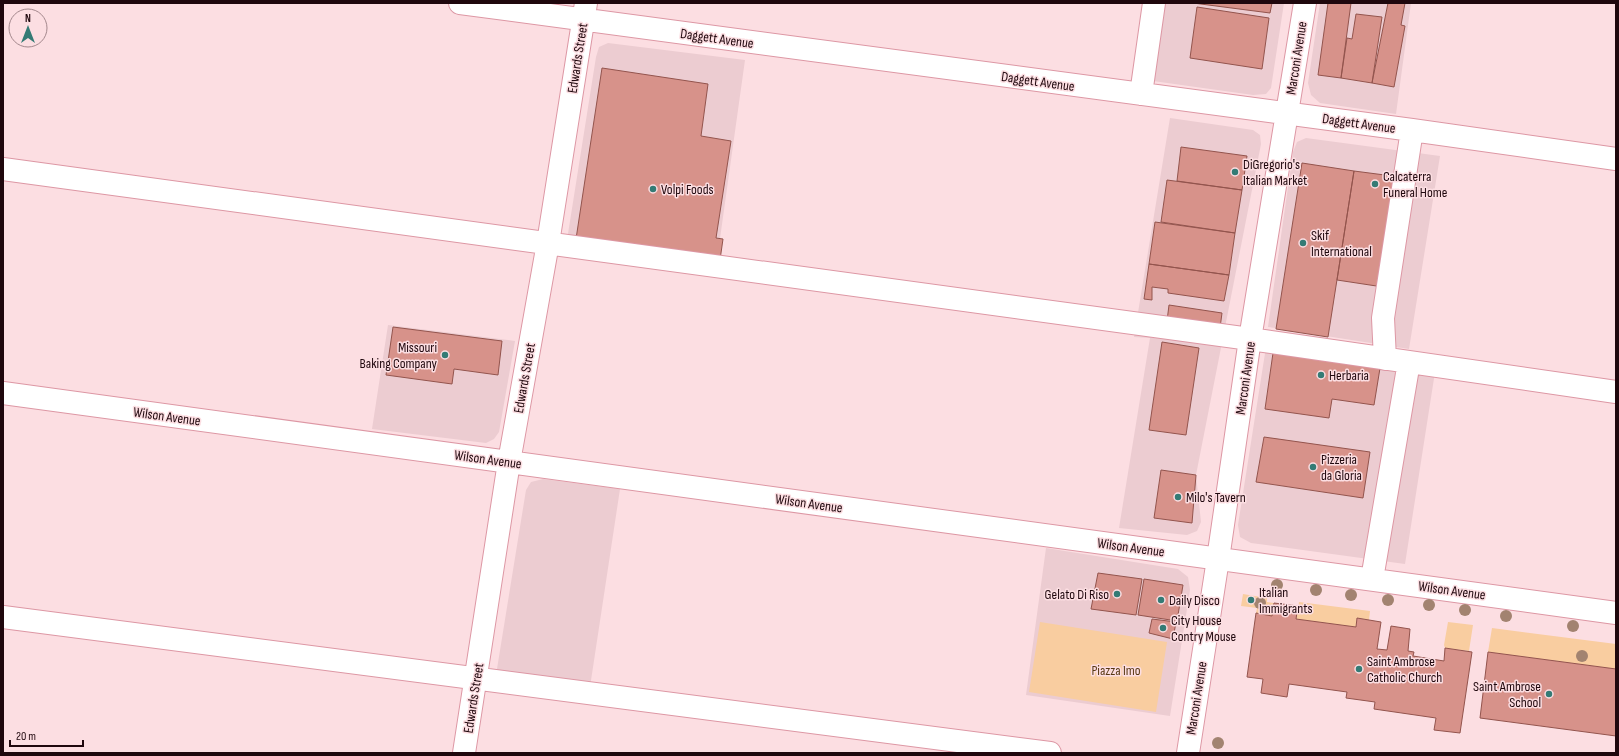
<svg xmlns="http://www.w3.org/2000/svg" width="1619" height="756" font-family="'Sofia Sans Condensed',sans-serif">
	<rect width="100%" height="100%" fill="#fcdee2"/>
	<!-- built -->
	<path fill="#ecccd1" d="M1164,3H1284L1271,88L1266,94L1253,95L1153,81Z
		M1320,3H1411L1396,114L1320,103L1311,95L1308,83Z
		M608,43L745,60L717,260L567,240L596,57L599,47Z
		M1170,118L1253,130L1260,135L1261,144L1196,475L1201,522L1197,531L1187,535L1119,528L1150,338L1134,337Z
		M1306,138L1440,156L1409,349L1268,327L1293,152L1297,142Z
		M388,325L515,341L499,432L494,439L486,443L372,429Z
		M1266,347L1435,372L1405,564L1251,543L1240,537L1238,525Z
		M543,479L620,489L590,687L496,675L526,490L531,482Z
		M1046,548L1178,569L1188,577L1190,590L1170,716L1026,695Z"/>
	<!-- green -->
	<path fill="#f9cda0" d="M1243,594L1267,598V602L1274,603L1272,616L1256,613L1257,608L1241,606Z
		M1299,602L1370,611L1369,620L1357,618L1356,627L1296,619Z
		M1040,622L1167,642L1156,712L1029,692Z
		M1448,622L1473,625L1469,651L1445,648L1444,645Z
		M1492,628L1616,644V669L1488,652Z"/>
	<!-- building -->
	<path fill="#d7928a" stroke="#93544d" d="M1193,3H1272L1270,13Z
		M1328,3H1351L1341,78L1318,75Z
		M1388,3H1405L1401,25L1405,26L1394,87L1372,83Z
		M1197,7L1269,18L1262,69L1190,58Z
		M1356,14L1382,17L1372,83L1341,78L1347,38L1352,39Z
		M602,68L708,84L701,136L731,141L716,238L723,239L720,260L576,239Z
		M1181,147L1247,156L1242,190L1177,181Z
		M1302,163L1354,171L1328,337L1276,329Z
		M1354,171L1400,177L1383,287L1337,280Z
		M1167,180L1242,190L1235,233L1161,222Z
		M1155,222L1235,233L1229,275L1149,264Z
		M1149,264L1229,275L1224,301L1168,293V289L1152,287V300L1144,299Z
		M1169,305L1222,313L1220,328L1167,321Z
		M393,327L502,341L498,375L454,369L452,384L386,375Z
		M1162,342L1199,348L1186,435L1149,430Z
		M1274,346L1381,362L1374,405L1332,399L1329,418L1265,409Z
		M1264,437L1370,452L1363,498L1256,482Z
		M1161,470L1196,475L1192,523L1154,518Z
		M1098,573L1142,579L1136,615L1091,609Z
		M1144,579L1183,585L1177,621L1138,615Z
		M1274,603L1298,606L1296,619L1356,627L1357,618L1381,622L1377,649L1387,650L1391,626L1410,629L1408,651L1414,652L1413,656L1444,661L1445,648L1472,652L1460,733L1434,730L1436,718L1374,709L1375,702L1346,698L1347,692L1289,684L1287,697L1261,693L1263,679L1247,677L1256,613L1272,616Z
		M1152,619L1176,622L1173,639L1149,633Z
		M1488,652L1616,669V736L1480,718Z"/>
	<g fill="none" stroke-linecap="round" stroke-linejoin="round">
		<!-- minor casing -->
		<g stroke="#dd97a4" stroke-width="24">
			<path id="minor" d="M460,3L1412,130L1616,159
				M1141,94L1154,3
				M3,169L1250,339L1616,392
				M1385,359L1383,318L1412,130
				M3,393L1616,613
				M1372,579L1409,362
				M3,617L1050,753
				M464,753L509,462L548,243L586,3
				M1188,753L1218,559L1250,339L1305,3"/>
		</g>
		<!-- minor -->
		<use href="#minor" stroke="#fff" stroke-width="22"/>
	</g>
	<!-- trees -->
	<g fill="#a28370">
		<circle cx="1277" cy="585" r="6"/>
		<circle cx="1316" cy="590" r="6"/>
		<circle cx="1351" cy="595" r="6"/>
		<circle cx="1388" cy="600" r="6"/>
		<circle cx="1260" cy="603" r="6"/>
		<circle cx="1429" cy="605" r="6"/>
		<circle cx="1465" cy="610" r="6"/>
		<circle cx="1506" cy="616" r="6"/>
		<circle cx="1573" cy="626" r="6"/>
		<circle cx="1582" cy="656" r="6"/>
		<circle cx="1218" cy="743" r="6"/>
	</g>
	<!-- markers -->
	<g fill="#347b75" stroke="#fcdee2" stroke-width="1.5">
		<circle cx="1235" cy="172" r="4"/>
		<circle cx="1375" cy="184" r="4"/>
		<circle cx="653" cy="189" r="4"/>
		<circle cx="1303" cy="243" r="4"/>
		<circle cx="445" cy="355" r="4"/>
		<circle cx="1321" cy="375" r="4"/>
		<circle cx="1313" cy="467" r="4"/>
		<circle cx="1178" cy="497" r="4"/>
		<circle cx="1117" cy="594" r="4"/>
		<circle cx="1161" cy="600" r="4"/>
		<circle cx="1251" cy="600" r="4"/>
		<circle cx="1163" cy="628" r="4"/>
		<circle cx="1359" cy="669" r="4"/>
		<circle cx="1549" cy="694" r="4"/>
	</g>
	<g text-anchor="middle" stroke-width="3" stroke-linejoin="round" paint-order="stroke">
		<!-- street labels -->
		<g font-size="14" fill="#1f070d" stroke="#fcdee2">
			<text transform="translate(717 38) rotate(8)" y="5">Daggett Avenue</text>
			<text transform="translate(577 58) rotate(-81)" y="5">Edwards Street</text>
			<text transform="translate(1296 58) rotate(-81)" y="5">Marconi Avenue</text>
			<text transform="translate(1038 81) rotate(8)" y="5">Daggett Avenue</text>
			<text transform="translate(1359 123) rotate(8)" y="5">Daggett Avenue</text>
			<text transform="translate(524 378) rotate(-80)" y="5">Edwards Street</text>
			<text transform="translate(1245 378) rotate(-82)" y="5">Marconi Avenue</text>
			<text transform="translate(167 416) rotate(8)" y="5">Wilson Avenue</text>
			<text transform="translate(488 459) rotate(8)" y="5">Wilson Avenue</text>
			<text transform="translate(809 503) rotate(8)" y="5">Wilson Avenue</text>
			<text transform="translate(1131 547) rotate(8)" y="5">Wilson Avenue</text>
			<text transform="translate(1452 590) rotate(8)" y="5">Wilson Avenue</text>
			<text transform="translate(473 698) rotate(-81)" y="5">Edwards Street</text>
			<text transform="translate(1196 698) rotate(-81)" y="5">Marconi Avenue</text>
		</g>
		<!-- poi labels -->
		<g font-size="14" fill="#1f070d" stroke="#fcdee2" text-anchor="start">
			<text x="1243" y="169">DiGregorio's<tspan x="1243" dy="16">Italian Market</tspan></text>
			<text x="1383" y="181">Calcaterra<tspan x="1383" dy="16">Funeral Home</tspan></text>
			<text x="661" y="194">Volpi Foods</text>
			<text x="1311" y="240">Skif<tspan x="1311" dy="16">International</tspan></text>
			<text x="437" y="352" text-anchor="end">Missouri<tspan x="437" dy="16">Baking Company</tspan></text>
			<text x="1329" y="380">Herbaria</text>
			<text x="1321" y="464">Pizzeria<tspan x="1321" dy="16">da Gloria</tspan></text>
			<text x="1186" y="502">Milo's Tavern</text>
			<text x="1259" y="597">Italian<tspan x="1259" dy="16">Immigrants</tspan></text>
			<text x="1109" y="599" text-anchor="end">Gelato Di Riso</text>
			<text x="1169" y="605">Daily Disco</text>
			<text x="1171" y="625">City House<tspan x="1171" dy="16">Contry Mouse</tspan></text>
			<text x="1367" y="666">Saint Ambrose<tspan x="1367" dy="16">Catholic Church</tspan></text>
			<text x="1541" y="691" text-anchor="end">Saint Ambrose<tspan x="1541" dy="16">School</tspan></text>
		</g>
		<!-- park labels -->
		<g font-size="14" fill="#583812" stroke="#fcdee2">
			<text x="1116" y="675">Piazza Imo</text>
		</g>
	</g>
	<!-- border -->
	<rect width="1619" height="756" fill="none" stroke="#1f070d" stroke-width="8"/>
	<!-- north arrow -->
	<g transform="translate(28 28)"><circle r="19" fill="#fcdee2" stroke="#a4888d"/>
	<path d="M0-3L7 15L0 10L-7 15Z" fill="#347b75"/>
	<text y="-6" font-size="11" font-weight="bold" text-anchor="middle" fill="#1f070d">N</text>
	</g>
	<!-- scale -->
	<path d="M10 740v6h73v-6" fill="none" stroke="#1f070d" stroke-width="2"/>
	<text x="16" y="740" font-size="12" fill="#1f070d" stroke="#fcdee2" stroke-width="3" paint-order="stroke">20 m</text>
</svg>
